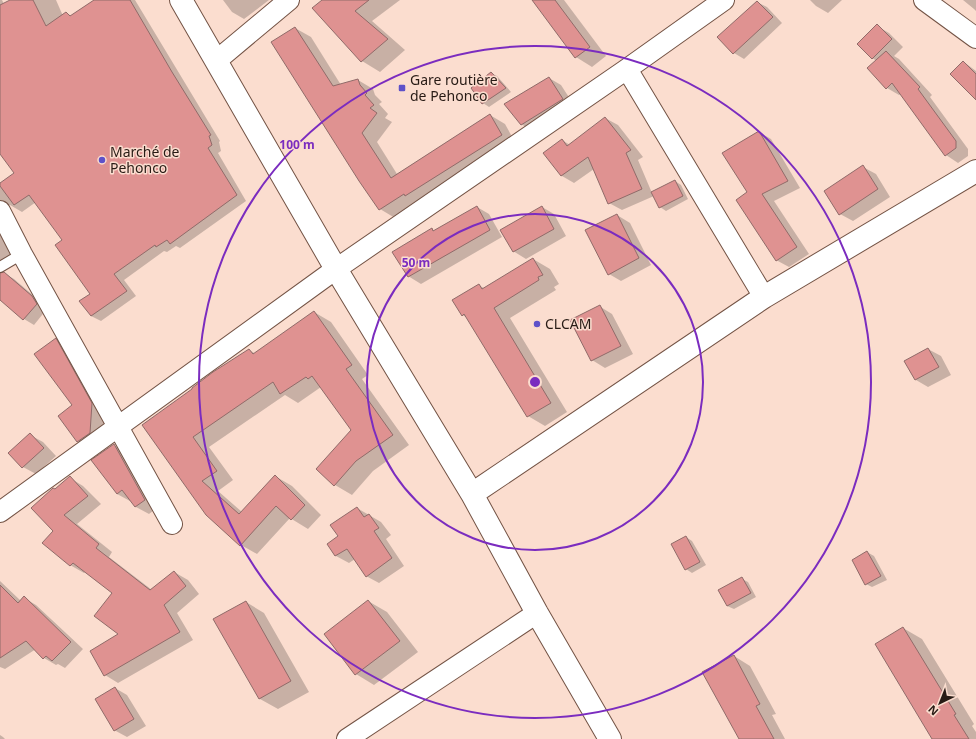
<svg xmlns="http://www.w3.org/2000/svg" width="976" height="739" font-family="'Noto Sans',sans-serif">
	<rect width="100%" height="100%" fill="#fbddcf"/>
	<!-- shadow -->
	<path fill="#0003" d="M0,0H2L4,4L13,0H56L63,16L66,13L72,16L96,0H135L220,141L219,142L221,151L218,153L246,201L180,248L176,246L167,252L164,251L124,280L136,296L101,321L91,316V294L63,240L36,202L22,212L10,205L5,206L0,211V185L16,173L0,143Z
		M223,0H269L244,19L232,12Z
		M324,0H400L372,21L405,50L380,72L362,61Z
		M533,0H564L606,56L592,67L576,57Z
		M810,0H842L828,13L816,6Z
		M963,0H976V11L974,9Z
		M757,2L767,7L782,23L744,59L734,53Z
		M877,26L889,33L903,47L894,56L899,59L932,95L930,97L968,149V156L958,163L946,155L901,94L899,95L887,88L877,61L872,58Z
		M295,28L311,37L341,85L358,80L373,89L375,95L382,102L379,104L388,114L385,118L392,122L377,142L397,174L490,115L505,124L516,144L395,218L380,209Z
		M964,62L976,71V99Z
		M491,73L497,76L511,92L489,107L483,103Z
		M549,78L561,85L572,102L534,132L521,124Z
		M605,118L618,125L643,157L638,160L652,193L675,181L681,185L688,199L666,211L660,207L654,196L622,210L609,203L594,169L574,183L562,176L544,153L562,140L570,145Z
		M759,132L771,139L800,188L774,201L809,254L789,267L776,260L748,193Z
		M863,167L876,174L890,197L853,221L840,214Z
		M477,207L489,214L502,237L421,284L408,276L432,229L435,231Z
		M542,207L554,214L566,236L526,259L513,251Z
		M617,215L630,223L651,265L621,281L609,274Z
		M0,224L18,260L4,269V273L14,279L42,303L46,310L34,325L24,319L0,299Z
		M533,259L550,269L559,284L554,287L556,290L510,318L567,412L545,426L528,416L468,318L462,315L479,285L485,289Z
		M599,306L612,314L633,354L605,368L592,360Z
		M314,312L331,322L368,375L362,379L409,445L373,471L352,495L335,485L317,469L352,431L321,387L298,403L285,395L209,447L233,480L218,491L242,512L275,476L292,486L321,515L308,529L290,518L257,554L241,545L143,425L249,350L256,354Z
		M56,339L74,350L110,414L97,452L78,441L73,406Z
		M928,349L941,356L951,375L928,387L916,380Z
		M30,435L43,442L56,456L36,474L23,467Z
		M114,445L126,453L158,507L149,514L136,507L131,500L130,501L117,494Z
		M70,478L83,486L101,504L77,524L112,552L109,557L152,590L174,572L188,580L199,594L177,613L193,640L118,683L105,675L120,635L113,592L86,571L84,573L70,565L54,531L55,490Z
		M357,508L381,522L391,535L386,539L404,566L379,583L366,576L355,559L349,563L336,556L328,544L339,537Z
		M686,537L692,541L706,565L692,573L686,569Z
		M867,552L874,556L887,580L872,587L866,584Z
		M742,579L748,582L756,597L734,609L727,606Z
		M0,581L21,601L24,598L36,605L83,649L65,668L58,664L56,665L44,658L36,649L5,669L0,667Z
		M368,601L387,612L418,652L374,685L356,674Z
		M246,602L264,613L309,692L278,709L260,699Z
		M903,628L922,639L974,724L972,726L976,732V739H934Z
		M734,656L750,666L776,714L772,715L785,739H741Z
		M115,688L127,695L146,726L127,737L114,730Z
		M0,735L3,737L5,739H0Z"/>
	<!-- building -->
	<path fill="#df9291" stroke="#906b69" d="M10,0H33L46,26L66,12L70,16L94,0H130L172,72L211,135L209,136L212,145L208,148L237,195L170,244L167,240L156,247L155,245L114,274L127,291L91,316L79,301L90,294L55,245L62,240L29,195L14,205L0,186V183L14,173L0,154V5Z
		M322,0H369L355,11L388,39L361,62L312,8Z
		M532,0H555L590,47L575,58Z
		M757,1L773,17L733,54L717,37Z
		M877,24L892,39L872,59L857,44Z
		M295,27L333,86L358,79L360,85L367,93L365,95L374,105L370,108L377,113L362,133L391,178L490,114L502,135L405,196L404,194L379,210L359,181L271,42Z
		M886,51L920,87L918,89L956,141V148L945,156L892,83L886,89L867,68Z
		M963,61L976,74V100L950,74Z
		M491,72L506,88L482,104L471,88Z
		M549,77L563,99L521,125L504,104Z
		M605,117L631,150L626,153L642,189L608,204L588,157L561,176L543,153L562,139L567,146Z
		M759,131L788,181L762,194L797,247L776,261L736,200L747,192L722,153Z
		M863,165L878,189L839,215L824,191Z
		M675,180L683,196L659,208L651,192Z
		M477,206L490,230L408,277L392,252L432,228L433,231Z
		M542,206L554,229L513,252L500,230Z
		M617,214L639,258L608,275L585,230Z
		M533,258L543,275L538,277L539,280L494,308L551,403L527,417L464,314L462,316L452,300L479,284L482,289Z
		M4,272L32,296L37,304L23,320L0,300V273Z
		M600,305L621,346L591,361L570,320Z
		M314,311L352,365L346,369L393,435L356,461L334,486L316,469L351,430L312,376L308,379L306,377L280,394L273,382L193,437L217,471L202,481L239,514L275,475L305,505L291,520L276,506L240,546L206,515L142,425L192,389V388L213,372L249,349L253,354Z
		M56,338L92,403L90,433L77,442L58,416L72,405L34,354Z
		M928,348L939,367L915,380L904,361Z
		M30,433L44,448L22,468L8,453Z
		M114,444L145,500L135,507L122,490L117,494L91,460Z
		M70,476L88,496L64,515L99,544L96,548L150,590L174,571L186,586L164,605L180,632L104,676L90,651L118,634L94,616L112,593L73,563L70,566L42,543L53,531L31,508L53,488L55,489Z
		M357,507L364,517L369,514L379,528L374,531L392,558L366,577L347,549L335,556L327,544L338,536L330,525Z
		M686,536L700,562L685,570L671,544Z
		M867,551L881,576L865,585L852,560Z
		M742,577L751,593L727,606L718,590Z
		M0,585L18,603L24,596L71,642L52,661L46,656L43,659L26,641L0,658Z
		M368,600L400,641L355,675L324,634Z
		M246,601L291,681L259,699L213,619Z
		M903,627L956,714L954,715L969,739H932L875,644Z
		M734,655L760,704L756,706L774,739H739L702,672Z
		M115,687L134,719L114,731L95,699Z"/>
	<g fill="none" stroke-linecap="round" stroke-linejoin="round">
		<!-- lane casing -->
		<g stroke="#735345" stroke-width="12">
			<path id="lane" d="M0,267L22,254"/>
		</g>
		<!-- street casing -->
		<g stroke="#735345" stroke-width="22">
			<path id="street" d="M924,0L976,38
				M216,61L289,0
				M627,69L764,297
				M0,211L22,254L172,524
				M0,512L336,269L627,69L724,0
				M347,739L537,613"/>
		</g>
		<!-- primary casing -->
		<g stroke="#735345" stroke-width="24">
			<path id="primary" d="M181,0L336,269L472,494L537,613L610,739
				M472,494L764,297L976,171"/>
		</g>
		<!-- lane -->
		<use href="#lane" stroke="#fff" stroke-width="10"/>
		<!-- street -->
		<use href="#street" stroke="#fff" stroke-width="20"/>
		<!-- primary -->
		<use href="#primary" stroke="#fff" stroke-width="22"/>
	</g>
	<!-- distance rings -->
	<g fill="none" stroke="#7b2cbf" stroke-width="2">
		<circle cx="535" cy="382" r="168"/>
		<circle cx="535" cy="382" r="336"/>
	</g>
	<!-- markers -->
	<g fill="#5e51c9" stroke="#fbddcf" stroke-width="1.5">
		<rect x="398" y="84" width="8" height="8" rx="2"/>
		<circle cx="102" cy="160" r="4"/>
		<circle cx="537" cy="324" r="4"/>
	</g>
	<g text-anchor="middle" stroke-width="3" stroke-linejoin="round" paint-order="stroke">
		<!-- poi labels -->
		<g font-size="14" fill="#281b15" stroke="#fbddcf" text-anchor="start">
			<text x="410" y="85">Gare routière<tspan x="410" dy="16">de Pehonco</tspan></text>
			<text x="110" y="157">Marché de<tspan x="110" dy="16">Pehonco</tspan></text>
			<text x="545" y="329">CLCAM</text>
		</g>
	</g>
	<circle cx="535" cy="382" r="6" fill="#7b2cbf" stroke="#fbddcf" stroke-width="2"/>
	<g font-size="12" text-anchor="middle" font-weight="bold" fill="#7b2cbf" stroke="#fbddcf" stroke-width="3" stroke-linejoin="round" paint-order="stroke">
		<text x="297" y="149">100 m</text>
		<text x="416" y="267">50 m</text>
	</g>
	<!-- north arrow -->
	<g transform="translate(940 703) rotate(223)" stroke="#fbddcf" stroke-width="3" paint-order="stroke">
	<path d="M0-3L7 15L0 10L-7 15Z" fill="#281b15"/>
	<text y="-6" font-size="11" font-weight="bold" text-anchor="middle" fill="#281b15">N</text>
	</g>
</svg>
